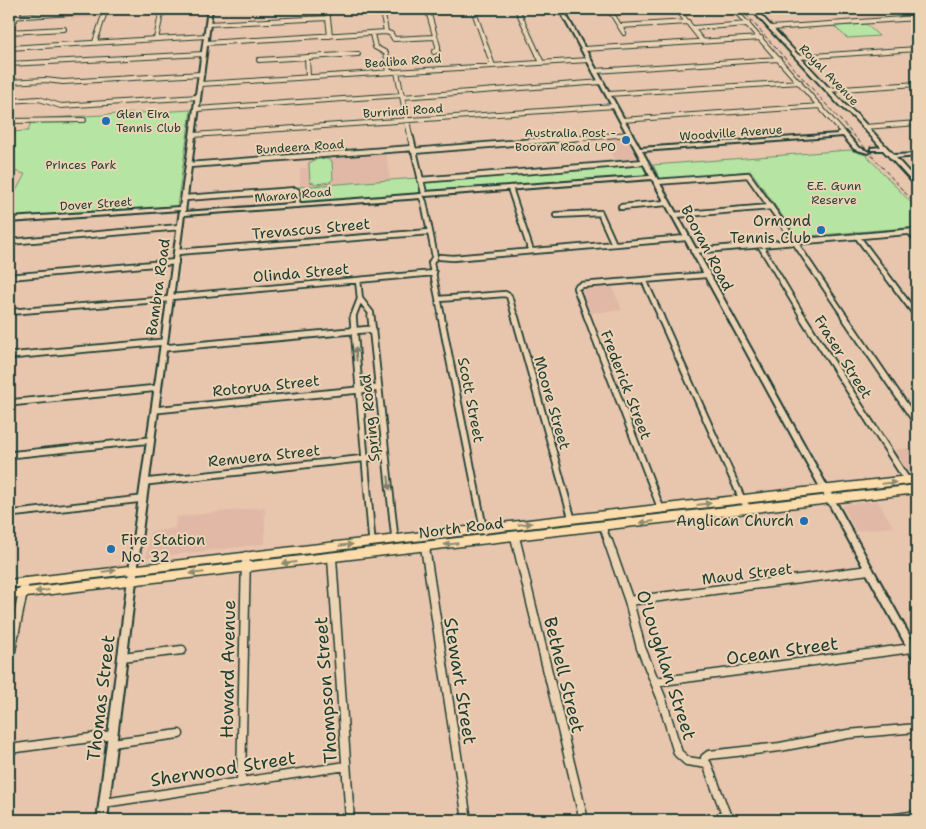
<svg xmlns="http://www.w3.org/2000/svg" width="926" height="829" font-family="'Shantell Sans',sans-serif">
	<rect width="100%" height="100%" fill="#e8c5ad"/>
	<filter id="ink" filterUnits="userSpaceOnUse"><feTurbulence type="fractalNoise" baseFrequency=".02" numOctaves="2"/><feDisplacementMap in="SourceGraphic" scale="10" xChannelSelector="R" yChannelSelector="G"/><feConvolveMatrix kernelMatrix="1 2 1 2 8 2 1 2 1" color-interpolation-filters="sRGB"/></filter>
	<g filter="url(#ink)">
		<!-- built -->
		<path fill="#e1b8a6" d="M75,9H102L99,17L71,19Z
			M624,134L640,164L617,166L603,136Z
			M386,153L390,180L300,187V168H307V159Z
			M612,286L622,310L591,313L582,290Z
			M917,447V472L911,473L908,471L894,450Z
			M878,501L893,527L856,531L843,507L844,505Z
			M265,507V544L146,558L150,532L175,528L176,517Z"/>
		<!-- green -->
		<path fill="#b6e4a2" stroke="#6a906b" d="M866,24L879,36L847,38L834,26Z
			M191,110L177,206L9,218V204L25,174L14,171L9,188V132L28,131L32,119Z
			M850,150L866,155L917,209V227L798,237L796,236L751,171L661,180L653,165Z
			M317,159H327L332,161L333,179L330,182L317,184L310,182L309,163Z
			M642,164L647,175L428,193H426L423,181Z
			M417,178L420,192L417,194L302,203L299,201V187Z"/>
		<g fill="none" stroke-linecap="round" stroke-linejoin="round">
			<!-- tertiary-tunnel -->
			<path stroke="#c0aa95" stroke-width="5.5" stroke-dasharray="5.5 2.5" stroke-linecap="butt" d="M868,152L874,151"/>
			<!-- minor-far3 casing -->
			<g stroke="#1f3d34" stroke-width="6">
				<path id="minor-far3" d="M327,9L330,36
					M382,9L386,32
					M473,9L493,66
					M517,9L542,63
					M609,9L624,33
					M677,9L703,42
					M734,9L843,133
					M428,11L438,46V50L434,52
					M428,12L486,9
					M680,12L726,9
					M9,17L73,13
					M208,24L328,18
					M620,26L688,22
					M693,28L748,24
					M771,28L917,18
					M9,32L64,29
					M9,32L20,9
					M372,34L375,47L386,53L389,72
					M156,39L162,9
					M95,42L106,9
					M205,43L386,32L391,34L394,39L434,37
					M9,48L206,36
					M584,49L761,38
					M307,57L308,77
					M798,57L917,49
					M259,60L358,54
					M9,64L204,54
					M595,71L779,59
					M397,72L411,140
					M9,82L45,80L63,82L202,74
					M200,84L589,60
					M828,90L917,84
					M608,94L800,82
					M402,97L602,82
					M9,101L39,99L61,106L198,97
					M197,109L402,95
					M622,120L820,106
					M9,121L84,120
					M865,127L917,123
					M193,135L615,106
					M557,140L630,134"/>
			</g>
			<!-- minor-far2 casing -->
			<g stroke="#1f3d34" stroke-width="8">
				<path id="minor-far2" d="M411,138L424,193
					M413,151L573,138
					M189,165L413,148
					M420,180L645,162
					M656,182L748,175L792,237
					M510,188L531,251
					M421,196L424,202L435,257
					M185,198L295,190L297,191V205
					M621,207L667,203
					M556,215L600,213L614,244
					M674,215L771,207
					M910,232L917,240
					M790,235L845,317
					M857,236L917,316
					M9,242L180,227
					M760,245L803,317
					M693,251L917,231
					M177,252L430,232
					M440,257L453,258L686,238
					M434,258L431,263L442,317
					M9,277L176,262
					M644,280L661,317
					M171,297L434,273
					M360,299L371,313V317
					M439,299L505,294L509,296L515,317
					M9,312L170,299
					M353,317L360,299L358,280
					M587,317L576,288L581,285L706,275"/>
			</g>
			<!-- minor-far1 casing -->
			<g stroke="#1f3d34" stroke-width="9">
				<path id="minor-far1" d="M353,316L372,542
					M371,316L395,539
					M441,316L484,531
					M515,316L572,519
					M587,316L661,509
					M660,316L742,499L749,510
					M802,316L907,480
					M844,316L917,423
					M164,348L373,329
					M9,356L164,342
					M9,403L158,388
					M155,410L379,388
					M9,455L151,440
					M145,482L386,456
					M9,514L142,499
					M603,527L608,542
					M515,537L516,542"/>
			</g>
			<!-- minor casing -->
			<g stroke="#1f3d34" stroke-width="11">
				<path id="minor" d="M516,541L584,820
					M608,541L629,601L641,648L661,697L678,753L687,761L707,764L728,820
					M425,547L467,820
					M332,558L350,820
					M629,601L869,570
					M122,657L182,650
					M9,660L25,582
					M655,682L912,648
					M112,743L179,734
					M9,749L113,735
					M705,762V758L709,755L780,747L848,734L917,728
					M241,782L246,556
					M104,803L346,766
					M883,820L917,815"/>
			</g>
			<!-- tertiary casing -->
			<g stroke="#1f3d34" stroke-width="4">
				<path id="tertiary" d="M208,9H212L185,212L421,194L424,196L421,198L184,215L142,532L107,820H97L134,532L180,210L9,222V218L180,207Z
					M559,9H563L640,148L838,134V132H845L858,147L870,152L868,153L854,149L843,136L642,151L917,649V661L914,660L652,179L425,196L422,194L425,192L650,176Z
					M751,9H755L844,104L857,115L894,155L917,154V156L896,158L917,181V185H915L883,150H871V148L881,147L853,117L840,106Z"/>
			</g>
			<!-- secondary casing -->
			<g stroke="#1f3d34" stroke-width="3">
				<path id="secondary" d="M910,9L917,10V12L911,10Z"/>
			</g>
			<!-- trunk casing -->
			<g stroke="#1f3d34" stroke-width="3">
				<path id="trunk" d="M917,475V483L9,588V580Z
					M917,485V493L9,599V590Z"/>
			</g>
			<!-- minor-far3 -->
			<use href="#minor-far3" stroke="#ecd3b4" stroke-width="4"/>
			<!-- minor-far2 -->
			<use href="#minor-far2" stroke="#ecd3b4" stroke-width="4.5"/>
			<!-- minor-far1 -->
			<use href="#minor-far1" stroke="#ecd3b4" stroke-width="5.5"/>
			<!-- minor -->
			<use href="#minor" stroke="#ecd3b4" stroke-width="8"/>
			<!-- tertiary -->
			<use href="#tertiary" fill="#ecd3b4" fill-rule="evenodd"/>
			<!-- secondary -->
			<use href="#secondary" fill="#ecd3b4" fill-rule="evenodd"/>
			<!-- trunk -->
			<use href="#trunk" fill="#fddcac" fill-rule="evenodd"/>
			<!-- rail -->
			<path stroke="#1f3d34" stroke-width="1" stroke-dasharray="4.5 2.5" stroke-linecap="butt" d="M741,9L917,206"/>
		</g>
		<!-- one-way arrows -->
		<defs><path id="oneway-solid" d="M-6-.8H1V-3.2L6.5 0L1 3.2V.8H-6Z" transform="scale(1.25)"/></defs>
		<g fill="#7b806e">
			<use href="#oneway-solid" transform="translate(356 354) rotate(-95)"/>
			<use href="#oneway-solid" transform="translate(389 483) rotate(84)"/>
		</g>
		<g fill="#8e8c70">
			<use href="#oneway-solid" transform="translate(889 483) rotate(-6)"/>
			<use href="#oneway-solid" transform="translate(704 504) rotate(-7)"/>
			<use href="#oneway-solid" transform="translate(647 522) rotate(173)"/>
			<use href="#oneway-solid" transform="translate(525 524) rotate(-6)"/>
			<use href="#oneway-solid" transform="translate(451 544) rotate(174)"/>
			<use href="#oneway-solid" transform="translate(346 545) rotate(-6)"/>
			<use href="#oneway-solid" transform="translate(289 563) rotate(173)"/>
			<use href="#oneway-solid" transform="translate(109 571) rotate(-7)"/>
			<use href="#oneway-solid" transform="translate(197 573) rotate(174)"/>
			<use href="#oneway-solid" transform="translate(42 591) rotate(173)"/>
		</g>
	</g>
	<!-- markers -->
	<g fill="#1f6fb2" stroke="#ecd3b4" stroke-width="2">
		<circle cx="106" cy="121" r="5"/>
		<circle cx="626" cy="140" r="5"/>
		<circle cx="821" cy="230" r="5"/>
		<circle cx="804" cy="521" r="5"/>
		<circle cx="111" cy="549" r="5"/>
	</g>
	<g text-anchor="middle" stroke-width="4" stroke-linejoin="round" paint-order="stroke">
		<!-- far-street labels -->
		<g font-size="12" fill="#1f3d34" stroke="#ecd3b4">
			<text transform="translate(403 61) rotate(-4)" y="4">Bealiba Road</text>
			<text transform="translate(829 75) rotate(46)" y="4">Royal Avenue</text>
			<text transform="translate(403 111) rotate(-4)" y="4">Burrindi Road</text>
			<text transform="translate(731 133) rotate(-4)" y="4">Woodville Avenue</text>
			<text transform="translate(300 147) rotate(-4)" y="4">Bundeera Road</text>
			<text transform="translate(293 195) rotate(-5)" y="4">Marara Road</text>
			<text transform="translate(96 204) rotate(-4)" y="4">Dover Street</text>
		</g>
		<!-- far-poi labels -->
		<g font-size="12" fill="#1f3d34" stroke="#ecd3b4" text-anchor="start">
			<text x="116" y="118">Glen Eira<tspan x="116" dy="14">Tennis Club</tspan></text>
			<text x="616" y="137" text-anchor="end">Australia Post -<tspan x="616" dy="14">Booran Road LPO</tspan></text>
		</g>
		<!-- far-park labels -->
		<g font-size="12" fill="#27453a" stroke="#ecd3b4">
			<text x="81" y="169">Princes Park</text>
			<text x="834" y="190">E.E. Gunn<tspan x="834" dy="14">Reserve</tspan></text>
		</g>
		<!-- poi labels -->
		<g font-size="15" fill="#1f3d34" stroke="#ecd3b4" text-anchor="end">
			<text x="811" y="226">Ormond<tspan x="811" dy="17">Tennis Club</tspan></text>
			<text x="794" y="526">Anglican Church</text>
			<text x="121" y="545" text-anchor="start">Fire Station<tspan x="121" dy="17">No. 32</tspan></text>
		</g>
		<!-- street labels -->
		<g font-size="15" fill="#1f3d34" stroke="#ecd3b4">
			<text transform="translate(311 229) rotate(-5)" y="5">Trevascus Street</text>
			<text transform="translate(707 248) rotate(62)" y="5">Booran Road</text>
			<text transform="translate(301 273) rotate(-5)" y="5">Olinda Street</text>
			<text transform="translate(158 287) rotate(-82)" y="5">Bambra Road</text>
			<text transform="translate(843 357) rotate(58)" y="5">Fraser Street</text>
			<text transform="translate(626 385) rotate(69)" y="5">Frederick Street</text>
			<text transform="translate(266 386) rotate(-6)" y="5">Rotorua Street</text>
			<text transform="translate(471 400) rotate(79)" y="5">Scott Street</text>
			<text transform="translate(552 403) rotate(74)" y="5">Moore Street</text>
			<text transform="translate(370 418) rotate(-96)" y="5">Spring Road</text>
			<text transform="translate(264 456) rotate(-6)" y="5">Remuera Street</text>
			<text transform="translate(461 528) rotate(-7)" y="5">North Road</text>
			<text transform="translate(747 574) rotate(-7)" y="5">Maud Street</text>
		</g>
		<!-- near-street labels -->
		<g font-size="18" fill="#1f3d34" stroke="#ecd3b4">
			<text transform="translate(782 651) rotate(-8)" y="6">Ocean Street</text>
			<text transform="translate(666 665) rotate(72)" y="6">O'Loughlan Street</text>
			<text transform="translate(228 669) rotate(-89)" y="6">Howard Avenue</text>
			<text transform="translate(564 675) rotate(76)" y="6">Bethell Street</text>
			<text transform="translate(460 681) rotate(81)" y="6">Stewart Street</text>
			<text transform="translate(326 690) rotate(-94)" y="6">Thompson Street</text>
			<text transform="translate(101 698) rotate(-83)" y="6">Thomas Street</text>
			<text transform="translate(223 769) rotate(-9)" y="6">Sherwood Street</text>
		</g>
	</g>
	<!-- margin -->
	<rect width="926" height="829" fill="none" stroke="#ecd3b4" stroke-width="30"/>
	<rect x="15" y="15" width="896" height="799" fill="none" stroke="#1f3d34" stroke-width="2" filter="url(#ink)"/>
</svg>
